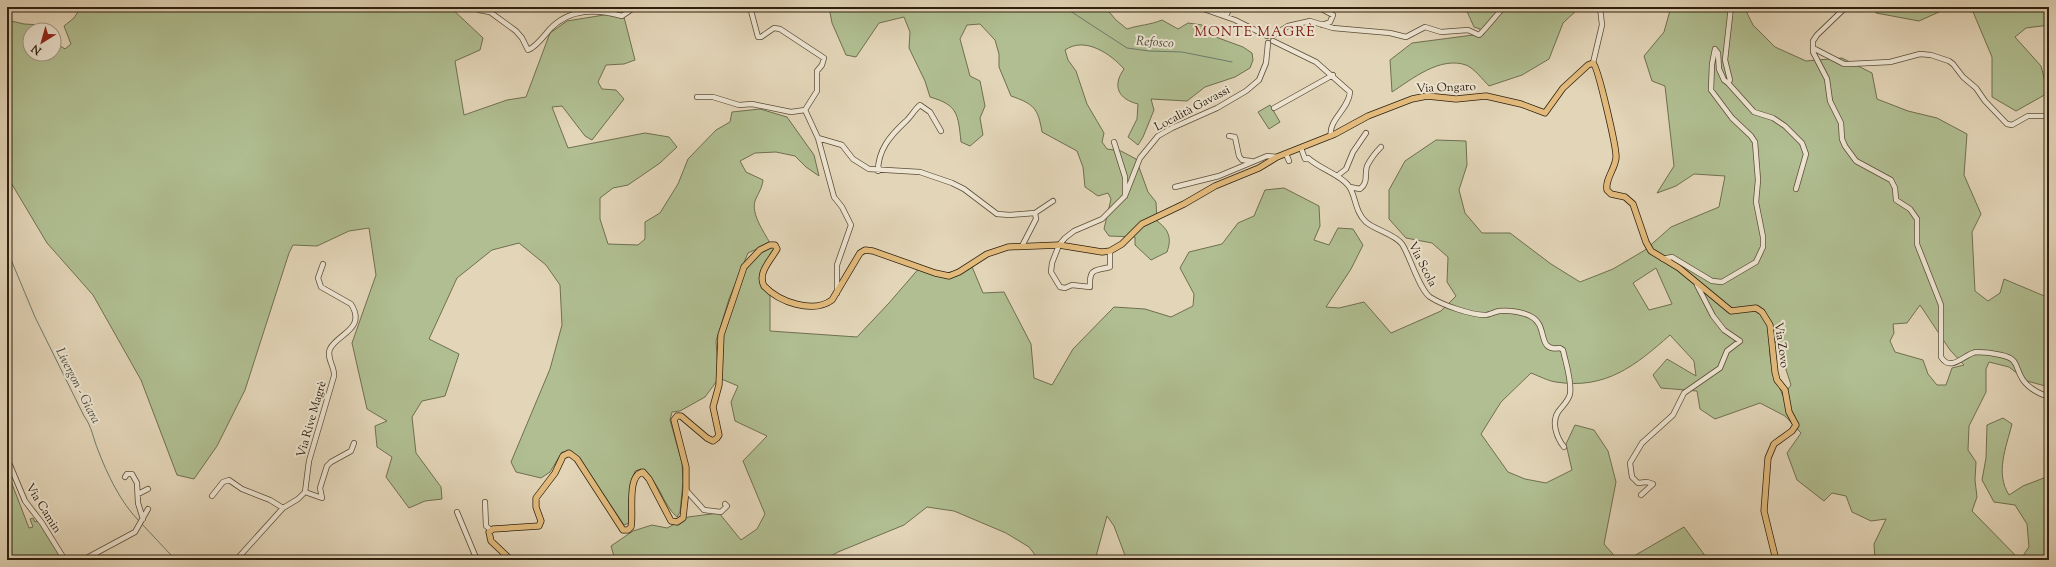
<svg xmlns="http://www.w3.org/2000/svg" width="2056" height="567" font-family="'Sorts Mill Goudy',serif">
	<rect width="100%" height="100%" fill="#e3d5b8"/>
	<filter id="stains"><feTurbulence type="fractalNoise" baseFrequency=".005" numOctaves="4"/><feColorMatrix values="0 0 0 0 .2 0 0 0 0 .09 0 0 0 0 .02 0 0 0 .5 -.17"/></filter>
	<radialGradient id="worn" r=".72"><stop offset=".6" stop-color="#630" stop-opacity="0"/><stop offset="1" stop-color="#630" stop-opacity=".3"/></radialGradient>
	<!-- green -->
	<path fill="#b0be91" stroke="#6f6f50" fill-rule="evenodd" d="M81,7H450L483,38L480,50L455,61L464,115L507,100L526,97L550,33L567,21L610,14L624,17L635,60L624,64L606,65L598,82L602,89L616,90L624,99L592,140L585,136L562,106L552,107L568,148L645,133L669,137L677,147L660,163L628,185L613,188L600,198V219L608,244L638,245L645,239V222L660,213L678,184L688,159L716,130L730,122L732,112L760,109L787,117L814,155L819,176L806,167L795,156L776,152L755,153L740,161L746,172L763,180C762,189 758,193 755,201C751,214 764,232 770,243L748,253L729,299L716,341L718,371L719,349L744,267L760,250L770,246L774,248L775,252L762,278L770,292V331L857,337L889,303L921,266C944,274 949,277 970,262L983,293L1004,292L1031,344L1034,378L1052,385L1073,349L1114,307L1145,309L1171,317L1193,306L1194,294L1180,268L1189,252L1222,244L1238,223L1254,216L1265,190L1284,188L1319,206L1320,226L1314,240L1329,245L1338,228L1353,229L1363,245L1351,269L1326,307L1339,308L1364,302L1391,333L1441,311L1456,296L1447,282L1448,257L1432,243L1406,238L1389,219V190L1405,161L1436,140L1466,141L1467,165L1459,190L1465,213L1482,233H1510L1551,264L1580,282L1613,269L1645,250L1671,227L1719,207L1725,176L1694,174L1676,186L1657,193L1674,166L1665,86L1652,81L1644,56L1664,32L1671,7H1744L1753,25L1775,47L1806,61L1842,58L1872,73L1877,99L1908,111L1937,118L1967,134L1964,175L1981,214L1972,232L1975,291L1988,301L2000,293L2004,279L2049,298V387L2027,381L2009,367L1989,362L1986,369V392L1969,426L1968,450L1976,462L1975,480L1977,497L1972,511L2020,560L2029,547L2027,524L2015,505L1994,502L1982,480L1986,458L1987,425L2003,418L2012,424C2006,448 1995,473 2009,495L2023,486L2049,476V560H1875L1874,544L1886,519L1871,521L1852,512L1846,496L1832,493L1824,501L1797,480L1787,453L1801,433L1785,416L1760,403L1715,419L1700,409L1697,391L1661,388L1653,375L1667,359L1696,376L1694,361L1670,335C1636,365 1606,390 1556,382C1548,381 1539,376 1531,373L1501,402L1481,434L1508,472L1525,479L1546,483L1572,470L1566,444L1575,425L1594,430L1608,451L1616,482L1604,544L1618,560H1129L1126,558L1114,526L1107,516L1095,560H1039L1029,547L1006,533L954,511L927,507L904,525L838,552L824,560H615L611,546L633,531L652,525L667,528L688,517L719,513L741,540L757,529L765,514L743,461L767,436L735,421L731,402L738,386L719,378L705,397L680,411L672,412L670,420L682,463L683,482L680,512L677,517C661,503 660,480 641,469L635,471C629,489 628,504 629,523L624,525L592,477L572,452H562L550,472L541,478L516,472L511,462L550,369L562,325L560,285L546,265L519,243L492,250L457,278L429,339L459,354L445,396L422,401L412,417L416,453L441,487L442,499L425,501L409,508L386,477L392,457L377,447L375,426L387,421L367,409L352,343L376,275L369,228L349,231L317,246L293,245L289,253L245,390L217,446L194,479L177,475L141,380L93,295L47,243L7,176V20L24,24L42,25L45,30H30V54H54V42L65,49L71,44L64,26L74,18ZM1656,268L1672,304L1649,310L1633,283ZM1920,305L1950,350L1964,365L1952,368L1946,385H1937L1928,374L1923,360L1895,352L1890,341L1894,333L1893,324L1907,323ZM1771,332L1782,357L1791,385L1783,396C1773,371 1767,360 1771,332Z
		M829,7H1105L1116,20L1127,29C1139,25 1150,25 1162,20L1178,29L1188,23L1202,25L1213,36L1243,47L1252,53L1253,60L1250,68L1235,77L1205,87L1187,101L1151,99L1154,110L1143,137L1138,145L1128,137L1137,119L1138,104C1118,99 1112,86 1124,69C1111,54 1085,36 1065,50L1068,60L1076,71L1087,104L1104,133L1102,142L1107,149L1121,151L1136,159L1148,192L1156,202L1157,221C1169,230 1172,238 1167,252L1151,260L1135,245V237L1109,236L1104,229L1111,199L1108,193L1098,196L1085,187L1083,167L1077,151L1042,132C1038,108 1034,104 1011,96L999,67V54L995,40L980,24L967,25L960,39L970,76L980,81L985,106L980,118L983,135L970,146L961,142C958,114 958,105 930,97L925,81L909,48L910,32L904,17L879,23L856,57L846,55L832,23Z
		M1465,7H1578V9L1563,23L1549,59L1522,75L1489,86C1483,80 1474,68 1466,65C1440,56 1412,79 1392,92L1390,60L1412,43L1481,34L1480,29L1474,27Z
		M1873,7H1950L1919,21L1876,13Z
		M1971,7H2049V25L2026,28L2015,37L2041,66L2048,93L2016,111L1992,97V57Z
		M1270,105L1280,122L1269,129L1258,112Z
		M7,471L29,528L33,527L30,519L33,518L35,522L39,520L60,555C47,565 23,560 7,560Z
		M1684,527L1706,557L1712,560H1627Z"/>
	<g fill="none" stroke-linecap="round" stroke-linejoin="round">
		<!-- stream -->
		<path stroke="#6c7c6e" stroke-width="1" d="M1064,7L1127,48L1149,51L1182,52L1232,62
			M7,250L35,317L84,416C92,427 93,438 98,450C107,474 121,503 139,521
			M141,523L171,555L174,560"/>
		<!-- minor casing -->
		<g stroke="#5b4d38" stroke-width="6">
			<path id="minor" d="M478,7L479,10L490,12L516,31L522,38L528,50C536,47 544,36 550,29C570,8 596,9 622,16L635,7
				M750,7L758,37H761L774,28L780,29L824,58L822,65L817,71V91L805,110L818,138L842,145L853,159L869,169L920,172L952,183L964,189L997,214L1010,215L1035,213
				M1198,7L1235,20L1267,36
				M1213,7L1226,16L1230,7
				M1318,7L1333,15L1330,22L1322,25
				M1846,7L1817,35L1813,41V52L1827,79L1830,101L1841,123L1842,139L1845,146L1856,161L1891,180L1895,188L1896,200L1910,209L1917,219V244L1941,305V357C1951,373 1964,354 1976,352C1983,352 1993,353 2001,355C2020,359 2014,367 2023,380C2028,387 2038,393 2046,396
				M1272,36L1288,26L1310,21L1333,28L1390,33L1406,37L1425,27L1441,32L1468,30L1479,35C1482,33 1499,12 1504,7
				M1273,41L1316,62L1350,92C1349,109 1328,120 1331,136
				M1813,48L1844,64H1849L1890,62L1920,54L1931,55L1949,61L1953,64L1963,77L1976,88L1985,101L2007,124L2012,125L2028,116H2049
				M1593,63L1602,25L1600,7
				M1728,83L1754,112L1773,118L1785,126L1802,143L1806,154L1796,189
				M697,97H713L739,105L752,104L791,112L805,110
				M1274,108L1333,75
				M1229,136L1235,137L1239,156L1242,160L1251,161
				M818,138L834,197L842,207L851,225L837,265V293
				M1114,142L1125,177V196
				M1301,148L1305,159L1308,158C1320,169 1339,174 1348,185C1356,194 1354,211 1366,222C1375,230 1395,234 1402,244C1410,256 1419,289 1430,297C1442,305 1471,315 1485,315C1489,315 1494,312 1499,311C1509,310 1524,312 1532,317C1549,327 1536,352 1560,348L1563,350C1566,364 1572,381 1570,394C1568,402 1562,406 1558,412C1551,423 1557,438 1564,447
				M1286,154L1289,161
				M878,171C878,150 890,136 905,122C911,117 914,110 920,105L930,112L941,131
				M1337,176L1346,169L1353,152L1366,133
				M1175,187L1219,176L1267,156L1277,157
				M1350,187L1360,189C1369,182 1364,175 1367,166C1371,158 1375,153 1381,147
				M1022,246L1036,219L1035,213L1053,201
				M1110,251V267C1096,271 1089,267 1090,287L1072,285L1065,288L1060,287L1051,272L1052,263L1059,245L1065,238L1074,231L1102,219L1125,196L1140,158L1158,136L1172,128L1217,108L1246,91L1259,80L1266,63L1268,43
				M1663,259L1672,257L1712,281L1722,282L1756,262L1763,247V237L1756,202L1758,180L1755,142L1751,136L1732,118L1711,90L1712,64L1715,49L1718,53L1719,69L1724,80L1728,83L1730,80L1725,60L1731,7
				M7,458L25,501L42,523L63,557L73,560
				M125,477L127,474H132L137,483L138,503L143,519
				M686,490L704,510L721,512L727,506L725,504
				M305,492L322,498L320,488L327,466L331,462L351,451L354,443
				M138,494L148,489
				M1641,495L1653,484L1647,482L1638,483L1632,477L1630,463L1642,443L1673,415L1684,393L1720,368L1727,351L1740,341L1724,330L1713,316L1697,285
				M212,496L223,482L229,480L242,489L270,500L283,508
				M485,502L486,526L491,530
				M457,512L477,560
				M55,560L63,557
				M83,560L135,532L148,509
				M236,560L283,508L298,499L305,492L309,461L334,376C335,367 326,358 330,349C337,334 367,329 351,304L321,287L318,278L323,264"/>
		</g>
		<!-- major casing -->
		<g stroke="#2e200e" stroke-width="7">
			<path id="major" d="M511,560L491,541L489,532L493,529L539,526L541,521L536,507V498L555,473L563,456L569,453L577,459L623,530H628L631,527C634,515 626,475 643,472L649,479L671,521L677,522L683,518L686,490V467L674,420L677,416H681L707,438L713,441L717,438L719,435L713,407L719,385L721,335L744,267L760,250L770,245H775L777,249C771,260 757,273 764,286C779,302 813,314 832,300L860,253L865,250L873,251L935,273L949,276L959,272L987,254L1008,247L1059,245L1102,252L1110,251L1122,244L1142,224L1184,204L1215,186L1259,168L1277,157L1335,134L1368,116L1412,99L1427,96L1456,99L1486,96L1521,104L1545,113L1563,88L1588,65L1593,63C1598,67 1617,149 1616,158C1615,169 1605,179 1607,190L1611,194L1625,197L1633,204L1646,242L1651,251L1679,268L1731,311L1756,308L1762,312L1770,325L1775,372L1777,380L1785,390L1789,412L1796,425L1792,431L1774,444L1768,458L1764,511L1776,560"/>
		</g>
		<!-- minor -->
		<use href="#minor" stroke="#ede4d1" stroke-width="4.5"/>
		<!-- major -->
		<use href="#major" stroke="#e2ba7c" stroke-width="5.5"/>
	</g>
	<g text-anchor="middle" stroke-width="4" stroke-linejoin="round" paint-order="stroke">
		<!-- street labels -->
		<g font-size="12" fill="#2e200e" stroke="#ede4d1">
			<text transform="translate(1446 87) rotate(-2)" y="4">Via Ongaro</text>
			<text transform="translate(1192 108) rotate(-28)" y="4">Località Gavassi</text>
			<text transform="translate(1423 264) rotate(63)" y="4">Via Scola</text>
			<text transform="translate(1782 345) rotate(82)" y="4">Via Zovo</text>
			<text transform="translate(311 419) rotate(-74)" y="4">Via Rive Magrè</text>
			<text transform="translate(44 508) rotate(58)" y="4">Via Camin</text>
		</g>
		<!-- water labels -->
		<g font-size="13" font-style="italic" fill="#4d4e3e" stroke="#ede4d1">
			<text transform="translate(1155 41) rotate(4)" y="5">Refosco</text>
			<text transform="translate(79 385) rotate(63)" y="5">Livergon - Giara</text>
		</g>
		<!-- quarter labels -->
		<g font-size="14" letter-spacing="1" fill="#7a1f14" stroke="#ede4d1">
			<text x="1255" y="36">MONTE MAGRÈ</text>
		</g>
	</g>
	<!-- margin -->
	<rect width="2056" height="567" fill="none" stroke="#e3d5b8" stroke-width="24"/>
	<rect x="8" y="8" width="2040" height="551" fill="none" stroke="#2e200e" stroke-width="2"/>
	<rect x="12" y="12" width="2032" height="543" fill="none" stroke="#2e200e"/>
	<!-- north arrow -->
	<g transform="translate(42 42) rotate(217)"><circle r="19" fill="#ede4d1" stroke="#a19683"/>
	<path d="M0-3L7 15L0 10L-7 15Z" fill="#8f2418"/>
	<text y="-6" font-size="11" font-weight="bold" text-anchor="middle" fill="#2e200e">N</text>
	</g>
	<rect width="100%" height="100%" filter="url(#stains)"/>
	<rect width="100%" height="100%" fill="url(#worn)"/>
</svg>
